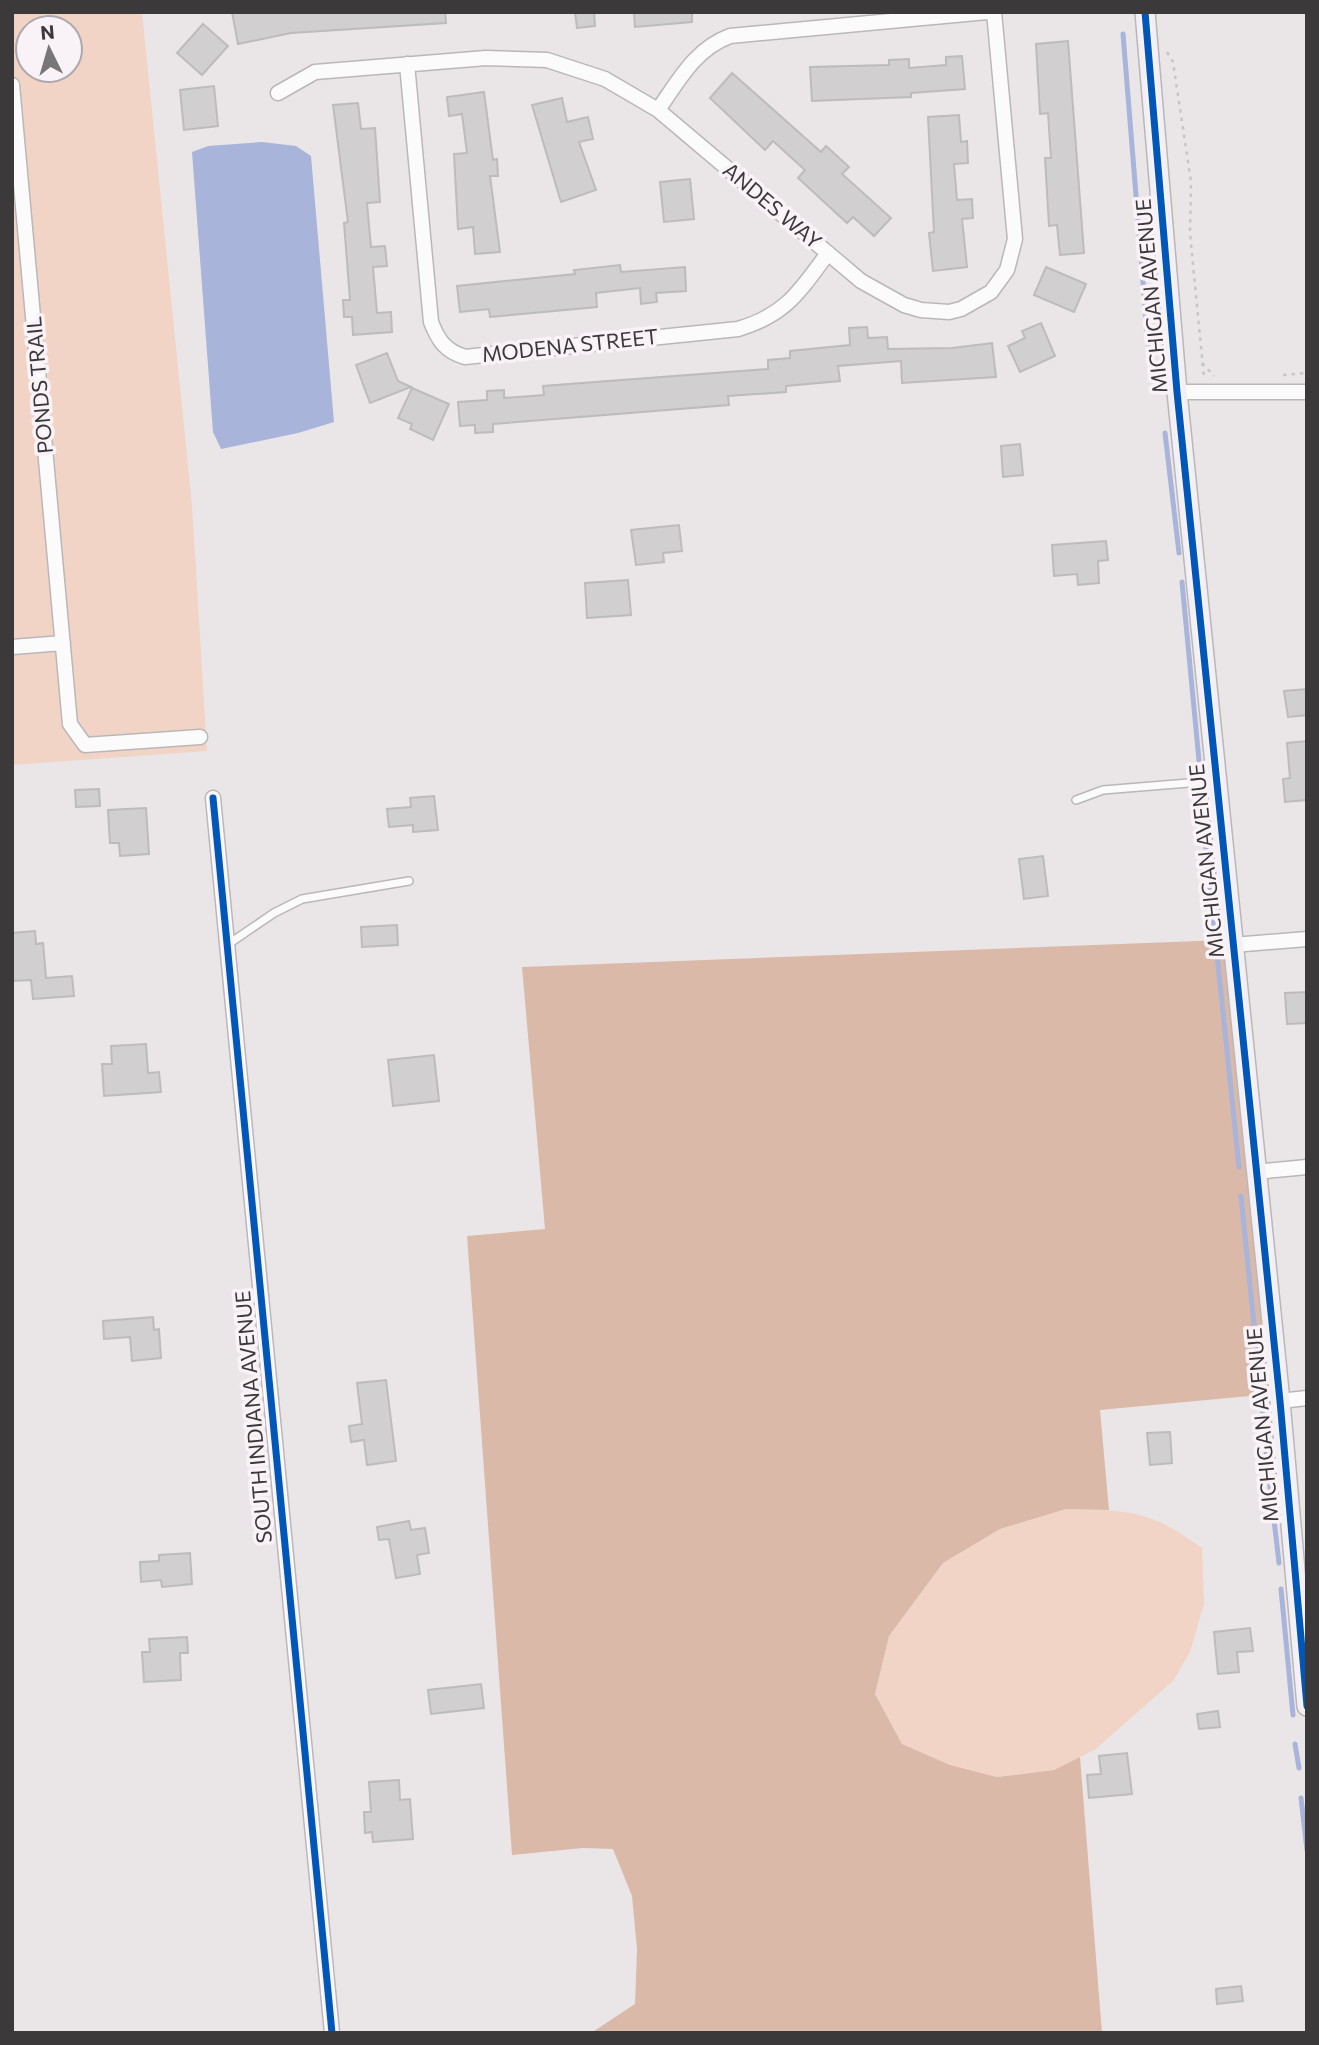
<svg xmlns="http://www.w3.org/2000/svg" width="1319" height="2045" font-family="Commissioner,sans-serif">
	<rect width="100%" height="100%" fill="#eae6e8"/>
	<!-- green -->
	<path fill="#f1d4c6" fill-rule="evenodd" d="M12,12H142L192,505L207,751L12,765ZM28,28H70V70H28Z
		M1066,1509C1131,1511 1148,1509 1202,1548L1204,1604L1190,1652L1173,1681L1096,1749L1054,1770L996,1777L950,1765L902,1744L875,1694L889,1636L943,1563L1000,1529Z"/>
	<!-- forest -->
	<path fill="#dbb9a9" d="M1224,940L1271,1394L1100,1410L1109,1510L1066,1509L1000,1529L943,1563L889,1636L875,1694L902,1744L950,1765L997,1777L1054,1770L1080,1757L1102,2033H591L635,2004L637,1949L632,1896L613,1849L583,1848L512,1855L467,1236L545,1229L522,967Z"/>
	<!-- water -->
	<path fill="#a8b4da" d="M262,142L296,146L311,156L334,422L298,433L221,449L213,432L192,152L208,146Z"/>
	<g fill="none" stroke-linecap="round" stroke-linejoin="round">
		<!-- stream -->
		<path stroke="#a8b4da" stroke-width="5" d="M1123,34L1148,344
			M1165,433L1179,553
			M1182,582L1200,771
			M1201,800L1239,1167
			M1241,1196L1264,1424
			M1266,1451L1279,1563
			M1281,1589L1293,1715
			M1295,1744L1299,1768
			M1301,1798L1307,1850"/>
	</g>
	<!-- building -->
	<path fill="#d2cfd0" stroke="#bebbbb" stroke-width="2" d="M232,12H445L446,23L291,33L238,44Z
		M575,12H594L595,26L577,28Z
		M634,12H692V22L635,27Z
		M203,24L228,46L202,75L177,53Z
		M1068,41L1084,253L1060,255L1057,225L1049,226L1045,158H1051L1048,113L1040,114L1036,44Z
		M962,56L965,89L911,93V97L812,101L810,67L889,65V60L909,59V68L946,65V57Z
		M732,73L821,152L826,146L849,167L842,174L891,218L874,236L853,217L847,223L798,178L805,170L773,141L765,150L710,98Z
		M214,86L218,126L184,130L180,90Z
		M484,92L493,160L497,159L498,176H490L500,252L475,254L473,227L458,229L454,154L467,153L462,114L449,116L447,97Z
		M562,98L567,122L588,117L593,139L579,142L596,190L561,202L532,105Z
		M358,103L361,129L375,128L380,202L367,203L371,247L385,246L387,266L373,267L377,313L391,312L392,332L353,335L352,317H344L343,300H350L344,223L348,222L333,105Z
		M959,115L961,142L967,141L968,163L954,164L957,200L972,199L973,218L962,219L967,267L933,271L929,233L934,232L928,117Z
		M690,179L694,219L664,222L660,182Z
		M620,265L621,272L685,267L686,291L656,293L657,302L641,304L640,288L596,293L597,307L490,317L489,309L460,312L457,286L575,274L574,270Z
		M1046,267L1086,284L1074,312L1034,295Z
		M1041,323L1055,356L1020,372L1008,346L1025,338L1022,331Z
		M867,327L868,338L887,337L888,349L952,348L992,343L996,377L902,383L901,361L838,366L840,381L786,386V392L728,396L729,405L506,423L493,424V432L475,433V425L460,426L458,402L487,400V391L504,390V398L544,395L543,386L768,369V360L790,358V351L850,345L849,328Z
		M387,353L398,381L411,387L370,403L356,365Z
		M412,388L449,404L433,440L410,429L412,424L398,418Z
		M1020,444L1023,475L1003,477L1001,446Z
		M679,525L682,551L663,553L664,562L636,565L631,530Z
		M1106,541L1108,560L1098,561L1099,583L1078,585L1077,574L1054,576L1052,545Z
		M628,580L631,615L587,618L585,583Z
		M1307,689V715L1288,717L1284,691Z
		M1307,741V800L1285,802L1283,779L1290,778L1287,743Z
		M99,789L100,806L76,807L75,790Z
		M434,796L438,830L413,832V825L389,827L387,809L411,807L410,798Z
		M146,808L149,854L120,856L119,843H110L108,810Z
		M1043,856L1048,896L1024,899L1019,859Z
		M397,925L398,945L362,947L361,927Z
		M35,931L36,944L43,943L46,978L72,976L74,996L33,999L31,980L12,981V933Z
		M1307,992V1023L1287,1024L1285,993Z
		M146,1044L148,1073L159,1072L161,1092L104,1096L102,1064H112L111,1046Z
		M434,1055L439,1101L393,1106L388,1060Z
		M153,1317L154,1330L159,1329L161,1358L132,1361L130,1337L104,1339L103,1321Z
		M386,1380L396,1461L367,1465L364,1440L351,1442L349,1426L362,1424L357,1383Z
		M1170,1432L1172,1463L1150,1465L1147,1433Z
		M409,1521L411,1530L425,1528L429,1553L417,1555L420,1574L396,1578L389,1539L379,1540L377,1527Z
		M190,1553L192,1584L162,1587L161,1580L141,1582L140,1562L159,1561V1555Z
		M1250,1628L1253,1651L1237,1652L1239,1672L1218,1674L1214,1632Z
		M187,1637L188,1653H180L181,1680L144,1682L142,1652H150L149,1639Z
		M481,1684L484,1708L431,1714L428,1690Z
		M1218,1711L1220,1727L1199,1729L1197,1714Z
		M1127,1753L1132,1794L1089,1798L1087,1775L1101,1774L1099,1756Z
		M399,1780L400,1800L410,1799L413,1839L373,1842L372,1832L365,1833L364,1812H371L369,1782Z
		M1241,1986L1243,2001L1217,2004L1216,1989Z"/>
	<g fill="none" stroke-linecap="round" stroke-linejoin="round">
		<!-- lane casing -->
		<g stroke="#bbb7b9" stroke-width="10">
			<path id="lane" d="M1076,800L1103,790L1213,781
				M227,945L274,913L302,899L409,881"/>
		</g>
		<!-- street casing -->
		<g stroke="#bbb7b9" stroke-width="17">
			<path id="street" d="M407,64L431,322C438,340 445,351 465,357L738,329C786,315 800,291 828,253
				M12,85L70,724L85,745L200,737
				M278,93L315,72L486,58L547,60L605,79L658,110L861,281L904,305L921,310L949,312L961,309L991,292L1007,270L1015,239L994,12
				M658,110C679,80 695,49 730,36L987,12
				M1177,392H1307
				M12,647L63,643
				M213,798L332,2033
				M1233,945L1307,939
				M1255,1172L1307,1167
				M1280,1401L1307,1398"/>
		</g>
		<!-- secondary casing -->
		<g stroke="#bbb7b9" stroke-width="22">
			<path id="secondary" d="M1145,12L1177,392L1280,1401L1307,1706"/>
		</g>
		<!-- path -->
		<path stroke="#c7c6c6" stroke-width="2.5" stroke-dasharray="3.5 5" stroke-linecap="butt" d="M1167,52L1173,62L1191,182L1190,233L1204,378
			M1202,363L1214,376
			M1283,375L1307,373"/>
		<!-- lane -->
		<use href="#lane" stroke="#fcfbfc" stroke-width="7"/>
		<!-- street -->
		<use href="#street" stroke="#fcfbfc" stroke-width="14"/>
		<!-- secondary -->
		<use href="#secondary" stroke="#f2f0f4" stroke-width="19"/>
		<!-- cycleway casing -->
		<g stroke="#f9f2f6" stroke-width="11">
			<path id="cycleway" d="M1145,12L1177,392L1280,1401L1307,1706
				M213,798L332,2033"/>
		</g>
		<!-- cycleway -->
		<use href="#cycleway" stroke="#0057b8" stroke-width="7"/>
	</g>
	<g text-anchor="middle" stroke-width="7" stroke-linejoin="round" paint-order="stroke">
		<!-- street labels -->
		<g font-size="21" fill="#3c393b" stroke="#f9f2f6">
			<text transform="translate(772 206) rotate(40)" y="7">ANDES WAY</text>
			<text transform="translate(1152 296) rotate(-95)" y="7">MICHIGAN AVENUE</text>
			<text transform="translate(570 346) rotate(-6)" y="7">MODENA STREET</text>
			<text transform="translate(40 385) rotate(-95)" y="7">PONDS TRAIL</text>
			<text transform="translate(1207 861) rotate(-96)" y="7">MICHIGAN AVENUE</text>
			<text transform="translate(254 1417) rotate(-95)" y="7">SOUTH INDIANA AVENUE</text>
			<text transform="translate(1263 1425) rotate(-95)" y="7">MICHIGAN AVENUE</text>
		</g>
	</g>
	<!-- border -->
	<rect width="1319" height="2045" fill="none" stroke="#3c393b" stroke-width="28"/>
	<!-- north arrow -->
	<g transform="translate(49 49) rotate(355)"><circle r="33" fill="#f9f2f6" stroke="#ada8ab" stroke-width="2"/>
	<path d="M0-5L12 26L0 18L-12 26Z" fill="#797678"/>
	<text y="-10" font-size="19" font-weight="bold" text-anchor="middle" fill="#3c393b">N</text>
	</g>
</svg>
